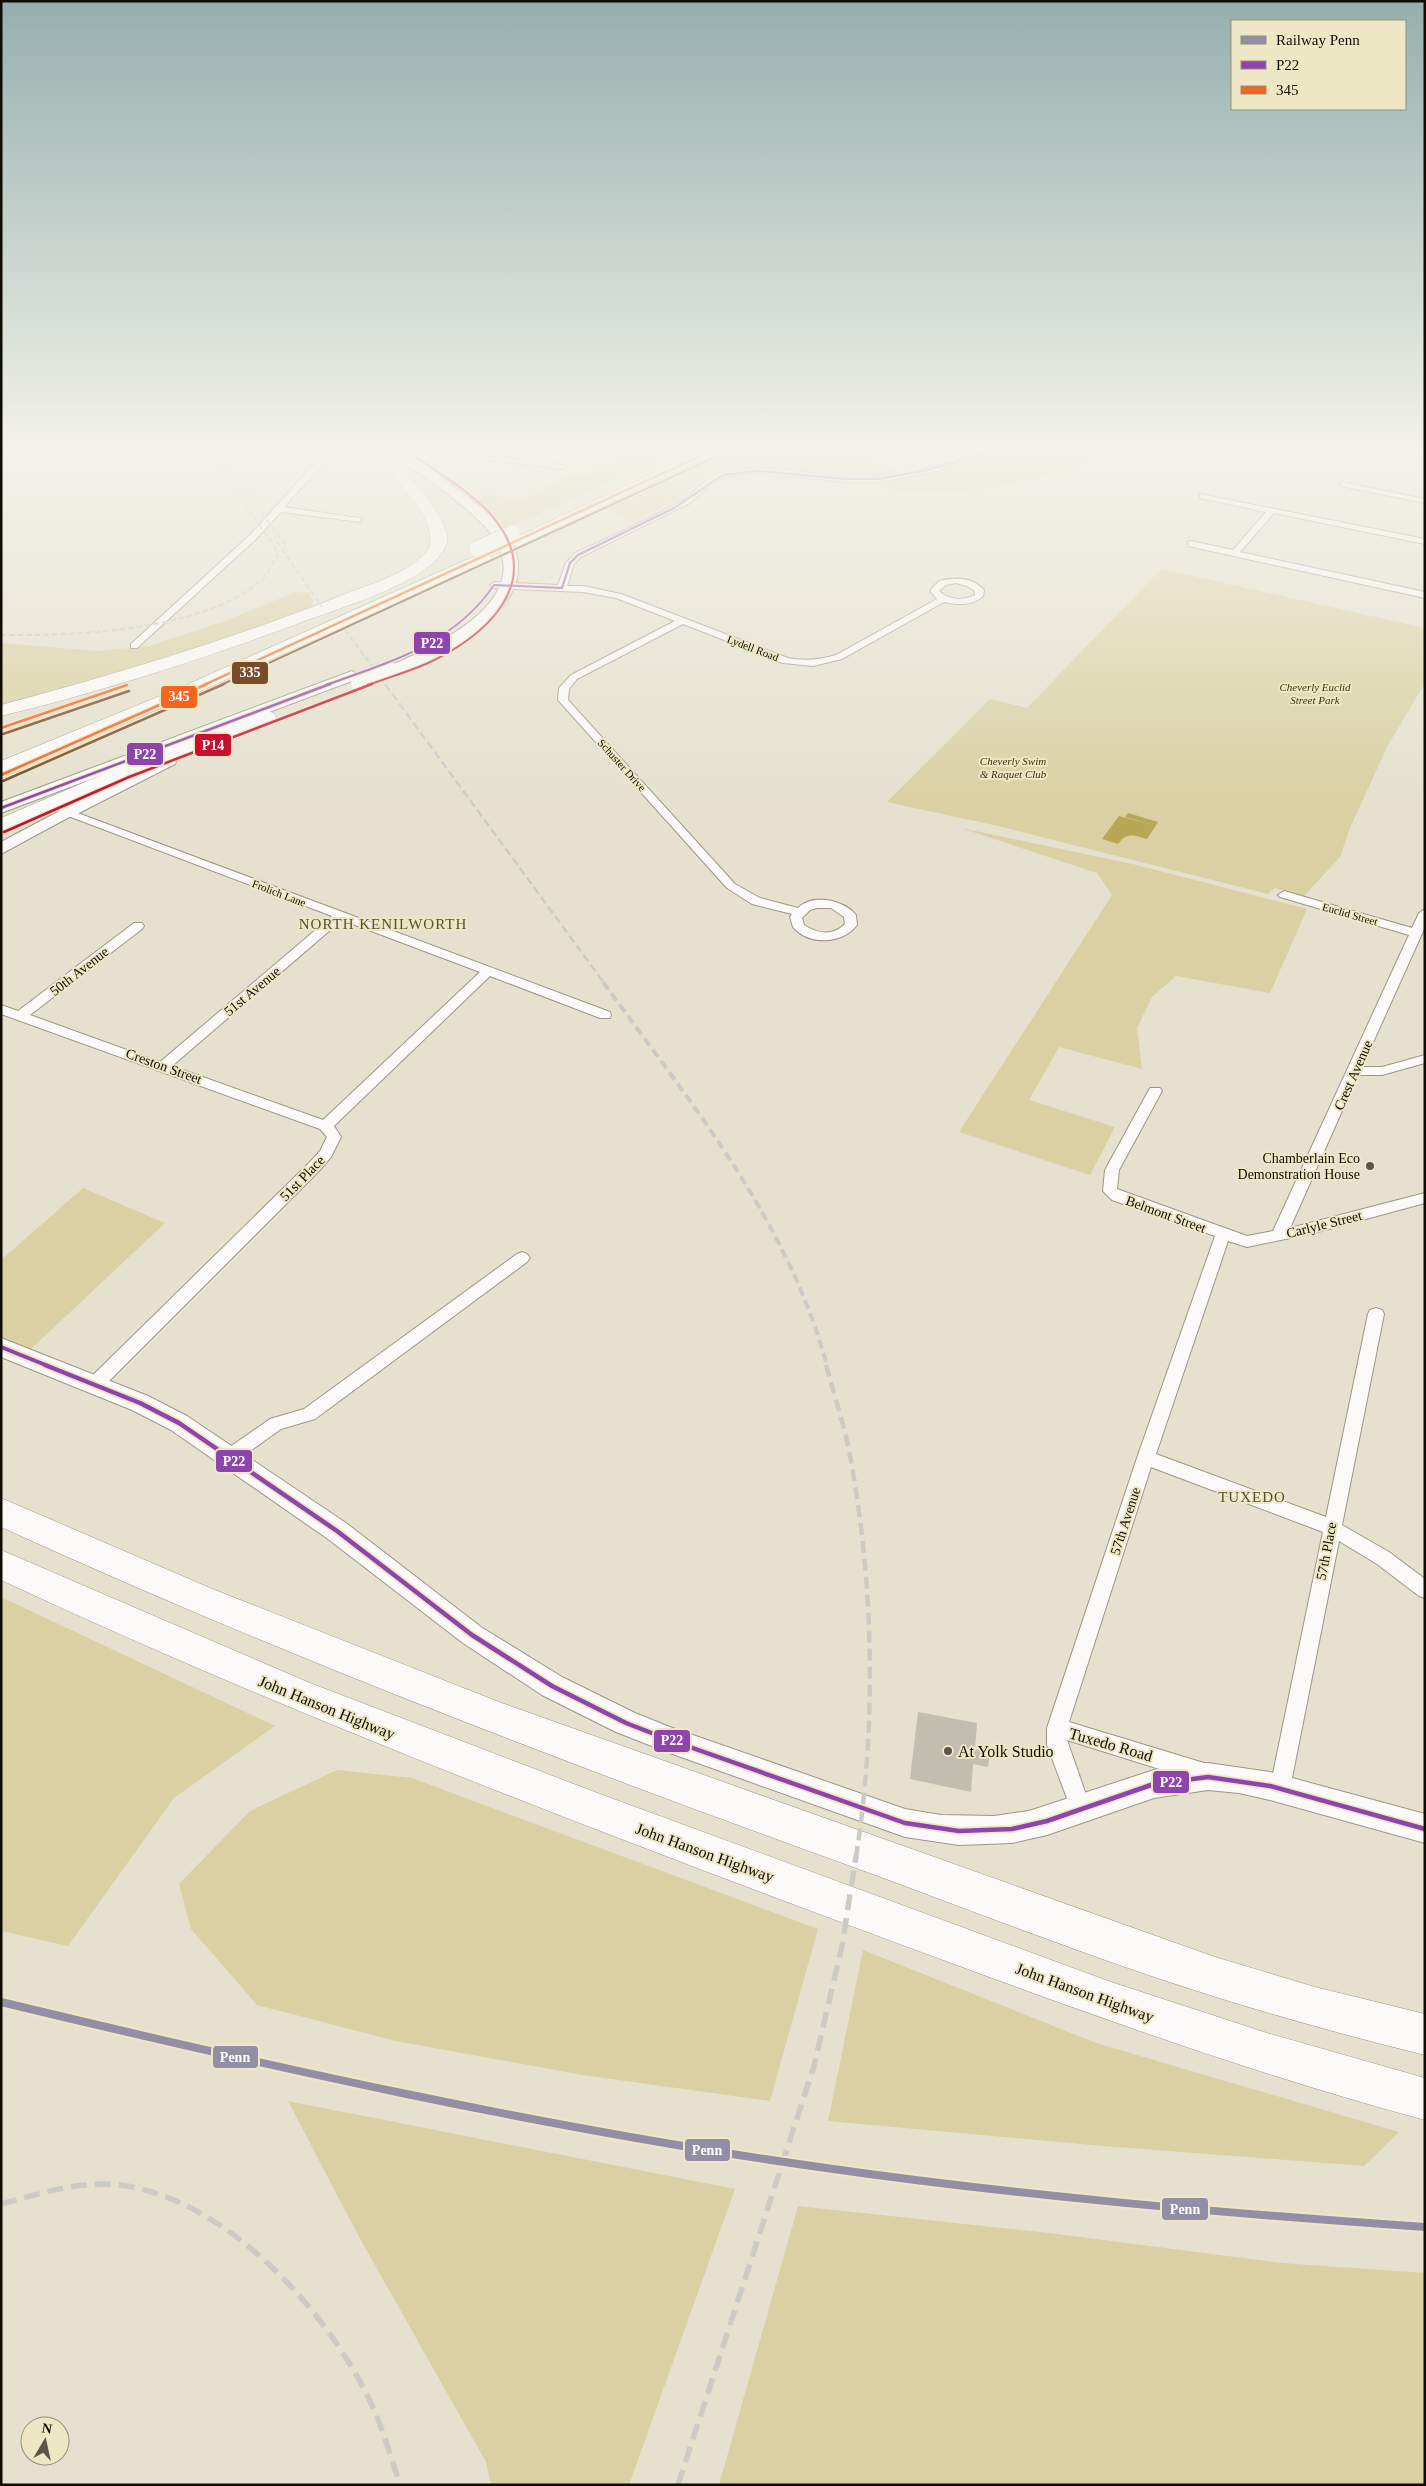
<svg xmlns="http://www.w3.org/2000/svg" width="1426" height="2486" font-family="Georgia,serif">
	<rect width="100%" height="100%" fill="#e5e1ce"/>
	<!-- green -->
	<path fill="#dad0a3" d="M630,452H674L506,529L490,510L474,499L488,495L520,498L533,495L571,473L596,474L606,461L626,459Z
		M724,452H871L869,457C877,466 887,460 898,473L864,477L759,468H738L718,472L702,477L680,499L632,522L604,507Z
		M1003,452H1095C1090,456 1085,462 1080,465C1051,481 904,505 880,484L885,481L913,476Z
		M1161,569L1425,628V683L1388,745L1350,828L1340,857L1304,896L1275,888L1268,894L998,826L887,802L990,699L1027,708Z
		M296,592L309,593L313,600L312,607L214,645L1,706V643L97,651L149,646L222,622Z
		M961,828L1137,865L1307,909L1270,993L1176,976L1152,997L1137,1028L1142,1069L1059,1047L1029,1100L1115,1127L1090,1175L959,1132L1112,895L1097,873Z
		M83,1188L165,1223L31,1349L1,1337V1260Z
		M1,1597L275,1726L174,1798L68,1946L1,1931Z
		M337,1770L412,1778L818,1929L770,2101L583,2075L396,2041L257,2005L191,1929L179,1884L250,1811Z
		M863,1950L1096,2043L1399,2132L1364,2166L1103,2146L828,2121Z
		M288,2101L735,2189L629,2485H491L486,2462L358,2235Z
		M798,2206L1049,2233L1282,2263L1425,2273V2485H719Z"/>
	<!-- water -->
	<path fill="#b8a856" d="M1128,813L1158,822L1147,839C1133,835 1127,832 1118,844L1102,839L1119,816L1153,825L1125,817Z"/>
	<!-- building -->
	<path fill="#c1beb0" d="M918,1712L977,1723L975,1749L990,1752L988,1767L973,1764L971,1792L910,1779Z"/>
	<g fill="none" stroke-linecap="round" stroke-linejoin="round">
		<!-- street casing -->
		<g stroke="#9a9789" stroke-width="2">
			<path id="street" d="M325,452H334L284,507L358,518H361V522L281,512L256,539L137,648H131V644L250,535Z
				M422,452H451L563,465L567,467L563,469Z
				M983,452H997L932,472L879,482H846L757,473L725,477L715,481L690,503L581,557L574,564L567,586H583L621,594L788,658C804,661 820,660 836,655L937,599L930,591L939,581C955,577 973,577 984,590L983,596C973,606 957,605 944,602L842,659L813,666L783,663L683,624L577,679L569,689L568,700L735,884L760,898L798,908C813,893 844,900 856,915L857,925C843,944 809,946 793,927L790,917L792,914L752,904L727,888L558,700L559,688L571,675L675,621L616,598L583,592L494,588L490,585L494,582L558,585L566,563L575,553C612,536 649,520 684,499C697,492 705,477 721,473C768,460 817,478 864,478C905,477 944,463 983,452ZM956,583L967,586L975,591V595C962,601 949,600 939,591L946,585ZM817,908H831L844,917L845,924C833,936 818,934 804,925L802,918L810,910Z
				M1375,452H1392L1425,460V464Z
				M1341,482L1425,499V503L1341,486Z
				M1200,494L1425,539V544L1274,513L1240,552L1425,592V598L1188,546V542L1191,541L1233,550L1266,512L1200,498Z
				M67,809L610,1012L611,1015L610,1018H600L490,976L334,1126L341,1137L331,1157L319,1171L101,1389L95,1390L89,1389L87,1384L89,1379L309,1163L320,1151L327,1137L320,1129L1,1014V1005L18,1011L134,923H142L144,926L142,929L30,1015L160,1062L332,916L63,814V810ZM342,920L480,972L323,1120L172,1066Z
				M1284,891L1412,928L1419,913L1425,909V927L1362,1067H1382L1425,1055V1063L1382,1075H1358L1290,1228L1425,1193V1203L1314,1233L1247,1247L1228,1241L1156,1454L1326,1517L1368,1314L1370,1310L1376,1308L1382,1310L1384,1314L1342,1525L1389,1552L1425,1579V1598L1419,1596L1377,1564L1339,1541L1290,1788L1287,1795L1280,1798L1273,1795L1270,1788L1323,1532L1151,1467L1069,1722L1204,1763L1211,1766L1214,1773L1211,1780L1204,1783L1067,1740L1091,1809L1088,1816L1081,1819L1074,1816L1071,1809L1047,1745V1728L1137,1458L1215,1236L1112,1200L1103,1191L1105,1170L1150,1088H1160L1162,1091L1119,1170L1117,1189L1247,1236L1273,1231L1409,935L1280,897L1278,895Z
				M522,1252L527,1254L530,1258L527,1262L315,1419L281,1429L236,1461L230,1463L224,1461L222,1456L224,1451L270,1419L304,1409L517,1254Z"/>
		</g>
		<!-- secondary casing -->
		<g stroke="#9a9789" stroke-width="2">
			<path id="secondary" d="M67,807L75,812L73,815L1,854V842Z
				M1,1338L148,1396L187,1416L346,1523L481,1627L562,1677L635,1713L667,1726L905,1809L941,1815L994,1816L1029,1811L1154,1770L1208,1763L1270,1772L1425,1814V1843L1270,1800L1239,1793L1208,1790L1154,1798L1047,1835L1012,1843L959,1845L905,1837L667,1752L616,1732L542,1695L463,1643L328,1539L171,1430L132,1410L1,1357Z"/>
		</g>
		<!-- primary casing -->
		<g stroke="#9a9789" stroke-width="2">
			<path id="primary" d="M391,452C396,452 402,451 406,453C421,460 437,474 450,484C473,501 502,521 514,548C540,607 438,663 392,675L384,670L387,667C448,641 557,588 473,515C456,499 437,486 419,473C409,467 398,461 391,452Z
				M352,671L360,676L357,679L1,813V802Z
				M169,755L175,756L177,760L175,764L73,816H61L58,812L61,808L119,777Z"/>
		</g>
		<!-- highway casing -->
		<g stroke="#9a9789" stroke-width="1">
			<path id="highway" d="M372,452H387C403,469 451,519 447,542C444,555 430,566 420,573C388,593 341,608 305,621C206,658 104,691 1,716V705C116,674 230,640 340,596C369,584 411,574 429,548C440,518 388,474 372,452Z
				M698,452H717L520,546H510L507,543L510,540Z
				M484,552L492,557L490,560L190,696L1,774V761L177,689Z
				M267,711L274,713L276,717L274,721L134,775L1,832V818L120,767Z
				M1,1498L210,1588L499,1702L1215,1957L1315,1987L1425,2014V2055C1356,2038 1287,2019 1219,1998C1093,1959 969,1909 845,1864C560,1761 277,1653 1,1527Z
				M1,1550L310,1683L600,1794L1111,1982L1267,2033L1425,2078V2120C1210,2062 1003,1982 795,1905C527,1804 260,1701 1,1580Z"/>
		</g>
		<!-- street -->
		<use href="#street" fill="#fbfaf8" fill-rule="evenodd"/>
		<!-- secondary -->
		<use href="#secondary" fill="#fbfaf8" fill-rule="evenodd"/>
		<!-- primary -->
		<use href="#primary" fill="#fbfaf8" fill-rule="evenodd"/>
		<!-- highway -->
		<use href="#highway" fill="#fbfaf8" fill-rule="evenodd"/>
		<!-- rail-far4 -->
		<path stroke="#cccac5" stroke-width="2" stroke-dasharray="5.5 3" stroke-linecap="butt" d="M213,452L241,491
			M242,485L286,546
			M277,542L322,607
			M345,630L386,685
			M1,635C74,636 205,631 261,580C268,574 273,563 278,555L274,545L247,508L237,485"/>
		<!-- rail-far3 -->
		<path stroke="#cccac5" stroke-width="2.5" stroke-dasharray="8 4" stroke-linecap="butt" d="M385,684L604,983"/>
		<!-- rail-far2 -->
		<path stroke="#cccac5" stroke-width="4" stroke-dasharray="9 5" stroke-linecap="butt" d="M603,982C690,1102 788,1220 827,1366"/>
		<!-- rail-far1 -->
		<path stroke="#cccac5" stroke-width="4.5" stroke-dasharray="12 6" stroke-linecap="butt" d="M826,1365C833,1391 842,1418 848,1445C874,1577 877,1724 856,1857"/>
		<!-- rail -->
		<path stroke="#cccac5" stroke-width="5.5" stroke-dasharray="16 8" stroke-linecap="butt" d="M1,2204C39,2194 80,2180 120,2185C223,2198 321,2304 366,2393C381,2422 390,2454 400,2485
			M678,2485L814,2066L842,1946L856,1856"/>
		<!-- primary-bridge casing -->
		<g stroke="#9a9789" stroke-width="15" stroke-linecap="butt">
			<path id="primary-bridge" d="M358,683L392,670"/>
		</g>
		<!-- highway-bridge casing -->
		<g stroke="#9a9789" stroke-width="17" stroke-linecap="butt">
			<path id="highway-bridge" d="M478,549L512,533"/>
		</g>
		<!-- primary-bridge -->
		<use href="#primary-bridge" stroke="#fbfaf8" stroke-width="14"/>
		<!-- highway-bridge -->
		<use href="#highway-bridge" stroke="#fbfaf8" stroke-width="16"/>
		<!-- bus-1-far3 casing -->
		<g stroke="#eee7c5" stroke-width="4">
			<path id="bus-1-far3" d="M562,588L570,563L578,555L674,508L723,475L758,471L845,479H878L927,470L991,452
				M326,685C390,662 454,644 494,585L562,588"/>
		</g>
		<!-- bus-1-far2 casing -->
		<g stroke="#eee7c5" stroke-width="5">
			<path id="bus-1-far2" d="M1,808L330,684"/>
		</g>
		<!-- bus-1-far1 casing -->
		<g stroke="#eee7c5" stroke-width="8">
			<path id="bus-1-far1" d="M1,1347L48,1366"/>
		</g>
		<!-- bus-1 casing -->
		<g stroke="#eee7c5" stroke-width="8">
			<path id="bus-1" d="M45,1365L140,1403L179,1423L337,1531L472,1635L552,1686L626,1723L667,1739L905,1823L959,1831L1012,1829L1047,1821L1154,1784L1208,1777L1270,1786L1425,1829"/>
		</g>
		<!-- bus-2-far1 casing -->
		<g stroke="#eee7c5" stroke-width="4">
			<path id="bus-2-far1" d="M204,685L709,452"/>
		</g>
		<!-- bus-2 casing -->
		<g stroke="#eee7c5" stroke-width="5">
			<path id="bus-2" d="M1,728L127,685
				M1,775L207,684"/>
		</g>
		<!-- bus-3-far1 casing -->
		<g stroke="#eee7c5" stroke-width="4">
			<path id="bus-3-far1" d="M221,685L713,458"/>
		</g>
		<!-- bus-3 casing -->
		<g stroke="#eee7c5" stroke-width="5">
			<path id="bus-3" d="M3,734L129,691
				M3,781L224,684"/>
		</g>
		<!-- bus-4-far1 casing -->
		<g stroke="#eee7c5" stroke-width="4">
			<path id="bus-4-far1" d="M368,685C387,678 407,672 426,664C486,637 547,582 493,517C470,490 436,472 408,452"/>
		</g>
		<!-- bus-4 casing -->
		<g stroke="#eee7c5" stroke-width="5">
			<path id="bus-4" d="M4,832L129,777L372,684"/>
		</g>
		<!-- bus-1-far3 -->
		<use href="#bus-1-far3" stroke="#8e44ad" stroke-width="2"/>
		<!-- bus-1-far2 -->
		<use href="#bus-1-far2" stroke="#8e44ad" stroke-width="2.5"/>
		<!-- bus-1-far1 -->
		<use href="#bus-1-far1" stroke="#8e44ad" stroke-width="4"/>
		<!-- bus-1 -->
		<use href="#bus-1" stroke="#8e44ad" stroke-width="4.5"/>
		<!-- bus-2-far1 -->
		<use href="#bus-2-far1" stroke="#f26522" stroke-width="2"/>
		<!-- bus-2 -->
		<use href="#bus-2" stroke="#f26522" stroke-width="2.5"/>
		<!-- bus-3-far1 -->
		<use href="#bus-3-far1" stroke="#7a4b2a" stroke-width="2"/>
		<!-- bus-3 -->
		<use href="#bus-3" stroke="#7a4b2a" stroke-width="2.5"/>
		<!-- bus-4-far1 -->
		<use href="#bus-4-far1" stroke="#c8102e" stroke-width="2"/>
		<!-- bus-4 -->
		<use href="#bus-4" stroke="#c8102e" stroke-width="2.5"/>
		<!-- rail-1 casing -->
		<g stroke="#eee7c5" stroke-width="12">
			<path id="rail-1" d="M1,2002C271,2067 543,2128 819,2167C1020,2196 1222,2213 1425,2227"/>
		</g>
		<!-- rail-1 -->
		<use href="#rail-1" stroke="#928ea6" stroke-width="8"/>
	</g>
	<!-- sky -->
	<linearGradient id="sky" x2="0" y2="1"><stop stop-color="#95afae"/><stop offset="0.56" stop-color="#f3f2e9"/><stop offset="1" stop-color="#f3f2e9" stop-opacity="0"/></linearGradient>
	<rect width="1426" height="800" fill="url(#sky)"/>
	<!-- markers -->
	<g fill="#5a574a" stroke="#eee7c5" stroke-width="2">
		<circle cx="1370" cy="1166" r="5"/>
		<circle cx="948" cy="1751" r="5"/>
	</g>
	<g text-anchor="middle" stroke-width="4" stroke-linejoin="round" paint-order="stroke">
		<!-- far-street labels -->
		<g font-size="11" fill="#0f0c03" stroke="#eee7c5">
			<text transform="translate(753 648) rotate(21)" y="4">Lydell Road</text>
			<text transform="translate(622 765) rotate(48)" y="4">Schuster Drive</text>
			<text transform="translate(279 893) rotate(21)" y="4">Frolich Lane</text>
			<text transform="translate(1350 914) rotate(16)" y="4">Euclid Street</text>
		</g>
		<!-- far-park labels -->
		<g font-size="11" font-style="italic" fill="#3d3407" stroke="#eee7c5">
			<text x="1315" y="691">Cheverly Euclid<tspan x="1315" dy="13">Street Park</tspan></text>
			<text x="1013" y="765">Cheverly Swim<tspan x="1013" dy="13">&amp; Raquet Club</tspan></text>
		</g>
		<!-- street labels -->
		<g font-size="14" fill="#0f0c03" stroke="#eee7c5">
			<text transform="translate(79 971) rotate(-38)" y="5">50th Avenue</text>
			<text transform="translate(252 991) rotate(-40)" y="5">51st Avenue</text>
			<text transform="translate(164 1066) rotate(20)" y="5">Creston Street</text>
			<text transform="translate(1353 1075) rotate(-66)" y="5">Crest Avenue</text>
			<text transform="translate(302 1178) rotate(-46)" y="5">51st Place</text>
			<text transform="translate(1166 1214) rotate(20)" y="5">Belmont Street</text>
			<text transform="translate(1324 1224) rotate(-14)" y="5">Carlyle Street</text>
			<text transform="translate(1125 1521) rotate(-72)" y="5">57th Avenue</text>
			<text transform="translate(1326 1551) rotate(-79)" y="5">57th Place</text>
		</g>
		<!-- poi labels -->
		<g font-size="14" fill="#0f0c03" stroke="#eee7c5" text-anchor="end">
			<text x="1360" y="1163">Chamberlain Eco<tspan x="1360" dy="16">Demonstration House</tspan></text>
		</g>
		<!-- neighbourhood labels -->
		<g font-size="15" letter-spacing="1" fill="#554f32" stroke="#eee7c5">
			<text x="383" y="929">NORTH KENILWORTH</text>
			<text x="1252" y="1502">TUXEDO</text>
		</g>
		<!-- near-street labels -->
		<g font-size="16" fill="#0f0c03" stroke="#eee7c5">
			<text transform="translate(327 1707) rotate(22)" y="6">John Hanson Highway</text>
			<text transform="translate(1111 1744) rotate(16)" y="6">Tuxedo Road</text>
			<text transform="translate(705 1852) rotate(20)" y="6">John Hanson Highway</text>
			<text transform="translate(1085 1992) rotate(20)" y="6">John Hanson Highway</text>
		</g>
		<!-- near-poi labels -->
		<g font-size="16" fill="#0f0c03" stroke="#eee7c5" text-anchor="start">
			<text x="958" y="1757">At Yolk Studio</text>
		</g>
	</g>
	<g stroke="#eee7c5" stroke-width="2">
		<rect x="413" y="631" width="38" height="24" rx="5" fill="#8e44ad"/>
		<rect x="231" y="661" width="38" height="24" rx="5" fill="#7a4b2a"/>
		<rect x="160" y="685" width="38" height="24" rx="5" fill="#f26522"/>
		<rect x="194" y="733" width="38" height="24" rx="5" fill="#c8102e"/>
		<rect x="126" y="742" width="38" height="24" rx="5" fill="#8e44ad"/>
		<rect x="215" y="1449" width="38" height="24" rx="5" fill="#8e44ad"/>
		<rect x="653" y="1729" width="38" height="24" rx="5" fill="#8e44ad"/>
		<rect x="1152" y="1770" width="38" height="24" rx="5" fill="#8e44ad"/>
		<rect x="212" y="2045" width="47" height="24" rx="5" fill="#928ea6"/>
		<rect x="684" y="2138" width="47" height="24" rx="5" fill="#928ea6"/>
		<rect x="1161" y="2197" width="48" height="24" rx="5" fill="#928ea6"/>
	</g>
	<g font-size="14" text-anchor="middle" font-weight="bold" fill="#fff">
		<text x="432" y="648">P22</text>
		<text x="250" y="677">335</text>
		<text x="179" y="701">345</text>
		<text x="213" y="750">P14</text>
		<text x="145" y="759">P22</text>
		<text x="234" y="1466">P22</text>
		<text x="672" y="1745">P22</text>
		<text x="1171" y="1787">P22</text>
		<text x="235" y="2062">Penn</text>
		<text x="707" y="2155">Penn</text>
		<text x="1185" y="2214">Penn</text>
	</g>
	<!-- border -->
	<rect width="1426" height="2486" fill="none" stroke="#0f0c03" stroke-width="5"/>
	<!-- legend -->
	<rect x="1231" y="20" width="175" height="90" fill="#eee7c5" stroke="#958f77"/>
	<rect x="1241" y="36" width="25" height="8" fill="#928ea6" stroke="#958f77"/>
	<text x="1276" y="45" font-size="15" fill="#0f0c03">Railway Penn</text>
	<rect x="1241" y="61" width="25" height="8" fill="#8e44ad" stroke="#958f77"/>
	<text x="1276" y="70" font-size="15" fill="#0f0c03">P22</text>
	<rect x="1241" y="86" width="25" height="8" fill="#f26522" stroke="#958f77"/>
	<text x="1276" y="95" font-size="15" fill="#0f0c03">345</text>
	<!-- north arrow -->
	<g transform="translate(45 2441) rotate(9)"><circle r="24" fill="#eee7c5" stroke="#958f77"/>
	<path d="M0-4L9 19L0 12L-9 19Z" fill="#5a574a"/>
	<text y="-8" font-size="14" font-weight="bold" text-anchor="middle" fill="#0f0c03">N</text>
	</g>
</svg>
